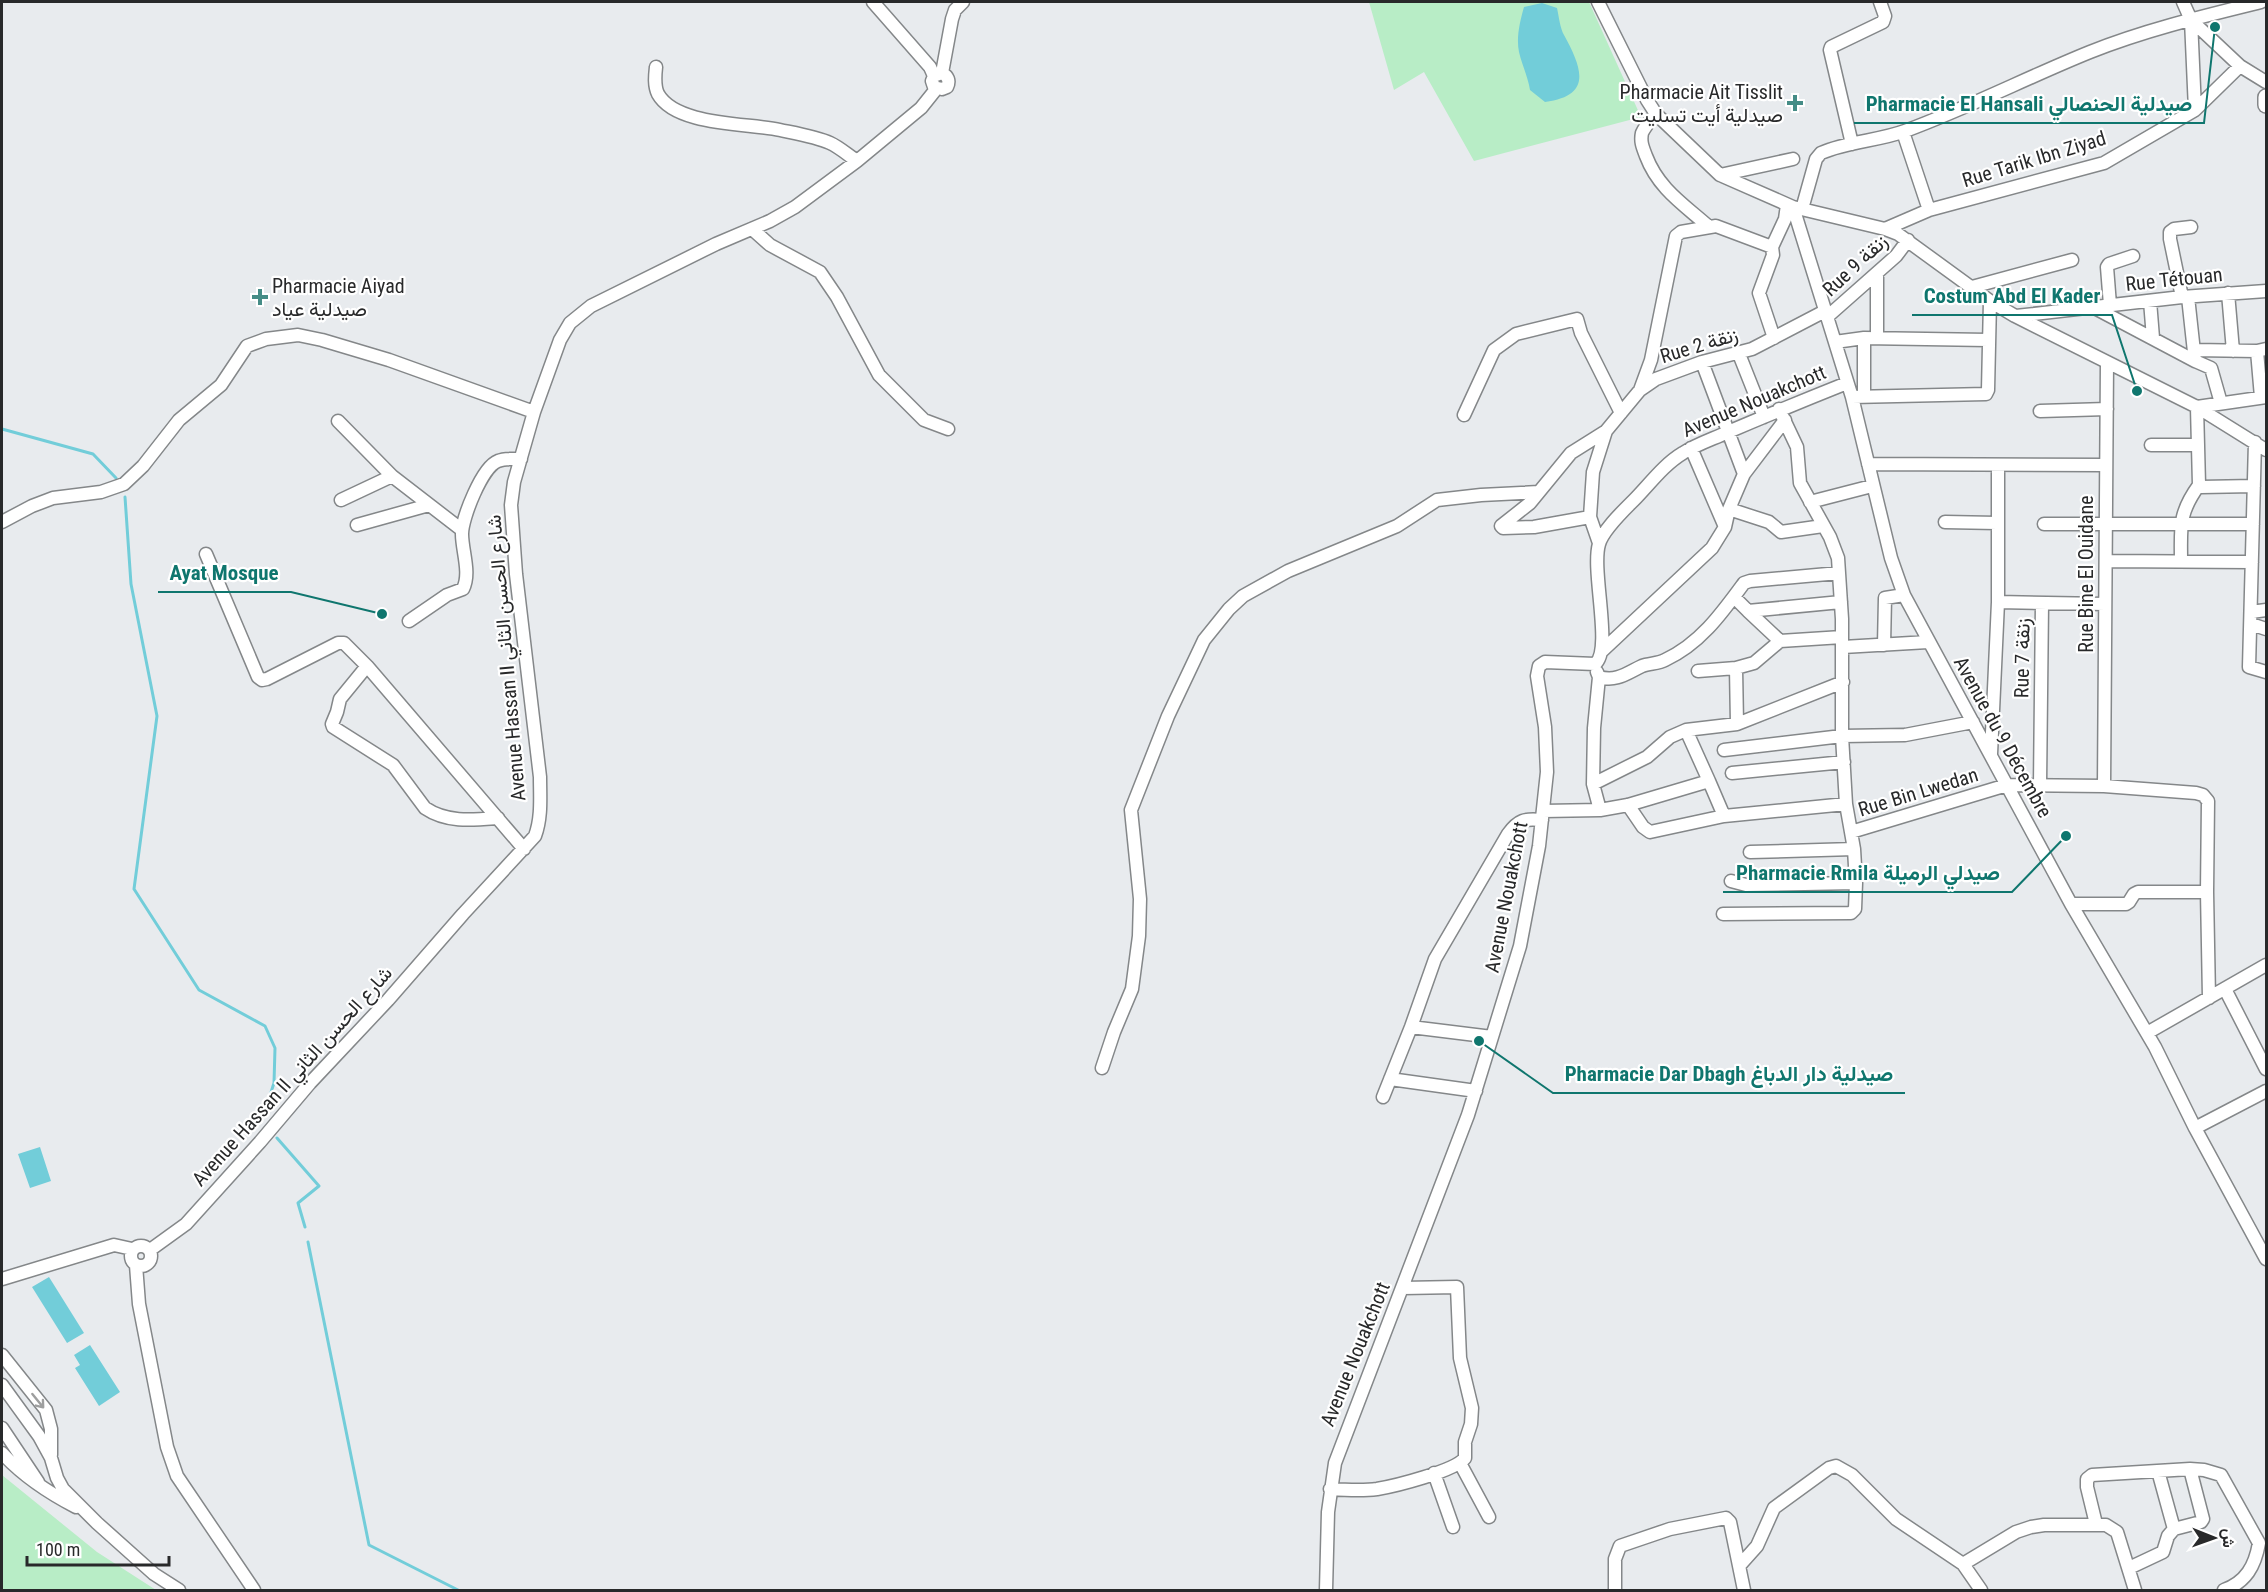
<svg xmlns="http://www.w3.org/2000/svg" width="2268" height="1592" font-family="'Roboto Condensed',Vazirmatn,sans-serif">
	<rect width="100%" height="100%" fill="#e8ebee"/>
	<!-- green -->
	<path fill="#b8edc6" d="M1369,2H1589L1641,117L1474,161L1424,72L1394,90Z
		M2,1475L97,1552L156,1590H2Z"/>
	<!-- water -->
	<path fill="#72cdd9" d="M1542,3L1557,8C1559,17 1560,28 1564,35C1582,68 1593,96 1545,102L1530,90C1528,77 1522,65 1519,52C1516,38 1520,21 1524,7Z
		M40,1147L51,1181L30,1188L18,1154Z
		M49,1277L84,1333L67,1343L32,1287Z
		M90,1345L120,1392L99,1406L75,1368L80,1365L74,1355Z"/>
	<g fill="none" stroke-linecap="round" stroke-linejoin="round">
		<!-- stream -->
		<path stroke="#72cdd9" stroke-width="3" d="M2,429L93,454L116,478
			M125,497L131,584L157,716L134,889L199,990L265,1026L275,1048L274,1083L263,1117
			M277,1138L319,1186L298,1203L305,1227
			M308,1242L369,1545L458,1590"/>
		<!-- minor casing -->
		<g stroke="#848789" stroke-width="15">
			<path id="minor" d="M873,2L930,67L934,76L932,81L934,87L942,89L947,87C950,81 948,76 942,73L934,76
				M1598,2L1647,100L1656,114L1720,175L1793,207L1885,229L1898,234L1990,301L2015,316L2197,407L2266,450
				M2183,2L2191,20L2240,66L2266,82
				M2191,20L2195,110
				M656,67C655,76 654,86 658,94C676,126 748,123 780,130C794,133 817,137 830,143C839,147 848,155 857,161
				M942,73L952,19L955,10L963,2
				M1656,114C1651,120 1645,126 1642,133C1640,142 1643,148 1646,156C1658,188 1683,204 1708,226
				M1903,132L1929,210
				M1852,144L1830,50L1831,47L1883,22L1885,16L1880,2
				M1720,175L1793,159
				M1793,207L1852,397L1891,558L1904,595L2071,904L2155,1047L2195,1128L2266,1259
				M1802,209L1816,159L1821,153C1848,141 1878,141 1905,131C1968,108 2028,77 2090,52C2145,30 2204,16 2261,2
				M752,229L770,245L820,272L837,297L879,375L924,420L948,429
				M1885,229L1929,210L2104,163L2195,110L2240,66
				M1972,287L2072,260
				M2228,293L2233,351
				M2182,297L2170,239V232L2174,229L2191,227
				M2188,297L2195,361L2211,368L2221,403
				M2150,301L2153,338
				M2110,305L2107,267L2109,264L2133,256
				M2093,307L2195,361
				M2016,316L2182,297L2266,291
				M1827,317L1896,256L1908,240
				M1774,338L1759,293L1773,255L1772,247L1785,219L1787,205
				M1864,338V396
				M1877,338V274
				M1835,342L1864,338L1988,340
				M2194,350L2257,351L2266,349
				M2257,351L2261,397
				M1739,354L1764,417
				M1702,362L1744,474
				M1640,390L1651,360L1676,236L1681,232L1716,226L1772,247
				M1852,397L1986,394L1988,390L1990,301
				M2040,411L2107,409
				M1464,415L1494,350L1516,334L1577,319L1581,333L1621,413
				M338,421L392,476L462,530
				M2255,442L2249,667L2266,672
				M2151,445H2197
				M1691,448L1725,527
				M1868,464L2106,465
				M2254,486L2201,487L2199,485L2197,407L2266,397
				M341,500L392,476
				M1810,502L1872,486
				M1729,509L1769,522L1781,532L1823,526
				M1590,517L1534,527L1503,528L1501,526L1530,503L1571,453L1606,431
				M2,522L32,506L53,498L101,492L124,484L143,466L179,420L221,385L247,346L266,339L298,335L322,340L389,360L534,412
				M1945,522L1997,523
				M2044,524H2253
				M357,525L429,505
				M1599,543L1590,517L1593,472L1606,431L1640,390L1656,379L1702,362L1752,349L1825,311
				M206,554L258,677L262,680L267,679L338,643H344L367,666L524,849
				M2106,561L2252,562
				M2181,561C2181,527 2178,514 2199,485
				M1734,597L1748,611L1841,602
				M1998,602L2105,604
				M1748,611L1780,641
				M2251,612L2266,610
				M409,621L447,595L463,589C471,573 462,551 462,534C462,518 482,467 498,461C505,458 513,459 521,459
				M2251,624L2266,629
				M1884,645L1885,598L1904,595
				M1843,647L1928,642
				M1602,651L1712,548L1725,527L1729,509L1744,474L1785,420
				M367,666L340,699L337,712L332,724L333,727L393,765L425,808C447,823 473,820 498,818
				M1736,668L1737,724
				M1698,671L1736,668L1754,663L1780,641L1842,637
				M1597,672L1599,677C1617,682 1627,673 1642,666C1649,663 1658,664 1665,660C1700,644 1722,613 1744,583L1750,581L1839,573
				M1599,677L1594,728L1593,784L1647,757L1670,737L1686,730L1737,724L1843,682
				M1724,750L1842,736L1905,735L1973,722
				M1991,754L1998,602V465
				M1732,773L1844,762
				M1709,781L1724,816
				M1593,784L1600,810
				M2040,785L2042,603
				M2104,786L2107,362
				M1628,805L1643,827L1650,832L1724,816L1846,804
				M1543,811L1600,810L1628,805L1709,781L1686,730
				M1851,832L2007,785L2104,786L2196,793L2203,795L2208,801L2207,892L2209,998
				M1750,852L1854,849L1846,804L1842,736V619L1838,558L1830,537L1800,483L1797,447L1779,409
				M1731,881L1746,885L1856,883L1854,849
				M2071,904H2126L2129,902L2134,894L2138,892H2207
				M1723,914L1851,913L1855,909L1856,883
				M2225,989L2266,1069
				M1411,1027L1492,1037
				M2147,1033L2266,965
				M1102,1068L1114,1032L1132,989L1139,936L1140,899L1131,810L1168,716L1204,640L1229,609L1243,596L1288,571L1397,526L1437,500L1481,495L1539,492
				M1390,1079L1476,1091
				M1383,1097L1411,1027L1435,959L1508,834C1518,820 1525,818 1542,820
				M2195,1128L2266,1091
				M131 1256a10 10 0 1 1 20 0a10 10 0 1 1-20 0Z
				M150,1250L186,1224L260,1142L310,1083L388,1000L463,914L535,836C542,817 540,797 540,777L516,574L511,505L514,482L534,412L560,340L570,323L591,306L716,244L770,221L795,207L857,161L921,108L937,88
				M136,1265L139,1304L167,1447L177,1476L254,1590
				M2,1279L114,1245L132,1249
				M2,1355L46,1410L51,1429V1455
				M2,1385L39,1436L51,1458L57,1478L63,1489L97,1523L154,1574L179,1590
				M2,1428L38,1482
				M2,1453C23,1476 49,1493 76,1507
				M1460,1463L1489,1517
				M2158,1471L2174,1529
				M1434,1473L1453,1527
				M1330,1489C1346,1490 1362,1491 1377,1489C1395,1486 1455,1471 1465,1458V1442L1471,1424L1472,1408L1460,1358L1457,1287L1403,1288
				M2096,1524L2087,1487V1479L2092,1475L2190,1469L2204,1470L2221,1475L2259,1543C2255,1566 2246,1582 2224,1590
				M1963,1564L2016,1532L2031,1527L2044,1525H2106L2117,1532L2135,1590
				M1740,1565L1757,1546L1774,1508L1829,1468L1836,1466L1852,1475L1896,1519L1963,1564L1981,1590
				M2129,1568L2163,1552L2168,1536L2174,1529L2201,1522L2203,1519L2190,1469
				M1326,1590L1328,1512L1335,1463L1468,1115L1520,946L1539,846L1547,772L1545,727L1537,676L1539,666L1545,662L1595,664C1613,650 1591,571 1599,544C1603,530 1623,511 1633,501C1649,485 1663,465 1683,453C1697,444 1713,439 1728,432C1768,415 1807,399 1847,383
				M1615,1590V1559L1620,1546L1670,1529L1726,1518L1730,1522L1744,1590"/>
		</g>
		<!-- major casing -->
		<g stroke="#848789" stroke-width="18">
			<path id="major" d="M2266,97V105"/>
		</g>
		<!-- minor -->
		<use href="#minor" stroke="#fff" stroke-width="12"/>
		<!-- major -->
		<use href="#major" stroke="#fff" stroke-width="15"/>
	</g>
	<!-- one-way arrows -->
	<defs><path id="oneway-shaft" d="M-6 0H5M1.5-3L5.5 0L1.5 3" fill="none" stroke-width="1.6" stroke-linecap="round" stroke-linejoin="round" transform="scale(1.5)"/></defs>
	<use stroke="#9e9f9f" href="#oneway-shaft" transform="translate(38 1401) rotate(51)"/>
	<!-- markers -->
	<g fill="#458c86" stroke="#fff" stroke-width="2">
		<path d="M1792 94h6v6h6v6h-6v6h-6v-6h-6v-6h6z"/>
		<path d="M257 288h6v6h6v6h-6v6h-6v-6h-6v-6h6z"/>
	</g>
	<g text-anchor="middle" stroke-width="4.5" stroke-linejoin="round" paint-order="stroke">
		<!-- poi labels -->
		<g font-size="20" fill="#28292a" stroke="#fff" text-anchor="end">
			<text x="1783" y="99">Pharmacie Ait Tisslit<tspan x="1783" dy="23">صيدلية أيت تسليت</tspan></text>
			<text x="272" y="293" text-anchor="start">Pharmacie Aiyad<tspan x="272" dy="23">صيدلية عياد</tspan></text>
		</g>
		<!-- street labels -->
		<g font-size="20" fill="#28292a" stroke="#fff">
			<text transform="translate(2034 159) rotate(-17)" y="7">Rue Tarik Ibn Ziyad</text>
			<text transform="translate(1855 265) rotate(-43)" y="7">Rue 9 زنقة</text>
			<text transform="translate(2174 279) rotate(-6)" y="7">Rue Tétouan</text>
			<text transform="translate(1699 345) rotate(-17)" y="7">Rue 2 زنقة</text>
			<text transform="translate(1754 401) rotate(-23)" y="7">Avenue Nouakchott</text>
			<text transform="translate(2086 574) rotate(-90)" y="7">Rue Bine El Ouidane</text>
			<text transform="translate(506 658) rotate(-95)" y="7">Avenue Hassan II شارع الحسن الثاني</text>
			<text transform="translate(2022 658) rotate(-89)" y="7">Rue 7 زنقة</text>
			<text transform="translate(2003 737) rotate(61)" y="7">Avenue du 9 Décembre</text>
			<text transform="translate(1918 792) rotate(-17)" y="7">Rue Bin Lwedan</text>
			<text transform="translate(1506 897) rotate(-79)" y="7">Avenue Nouakchott</text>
			<text transform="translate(292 1076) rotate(-48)" y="7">Avenue Hassan II شارع الحسن الثاني</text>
			<text transform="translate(1355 1354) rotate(-68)" y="7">Avenue Nouakchott</text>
		</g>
	</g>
	<!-- callouts -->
	<path fill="none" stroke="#0f766e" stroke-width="2" d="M2215 27L2204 123H1854M2137 391L2112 315H1912M382 614L291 592H158M2066 836L2012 892H1723M1479 1041L1553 1093H1905"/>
	<g fill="#0f766e" stroke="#fff" stroke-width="2">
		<circle cx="2215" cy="27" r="6"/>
		<circle cx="2137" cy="391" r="6"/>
		<circle cx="382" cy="614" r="6"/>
		<circle cx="2066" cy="836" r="6"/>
		<circle cx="1479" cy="1041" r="6"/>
	</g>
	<g font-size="21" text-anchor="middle" font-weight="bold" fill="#0f766e" stroke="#fff" stroke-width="4.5" stroke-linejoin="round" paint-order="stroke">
		<text x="2029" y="111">Pharmacie El Hansali صيدلية الحنصالي</text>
		<text x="2012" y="303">Costum Abd El Kader</text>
		<text x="224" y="580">Ayat Mosque</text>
		<text x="1868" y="880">Pharmacie Rmila صيدلي الرميلة</text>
		<text x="1729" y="1081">Pharmacie Dar Dbagh صيدلية دار الدباغ</text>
	</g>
	<!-- border -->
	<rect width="2268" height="1592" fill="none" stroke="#28292a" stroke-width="6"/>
	<!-- north arrow -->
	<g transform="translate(2214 1538) rotate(91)" stroke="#ffffff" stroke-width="4.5" paint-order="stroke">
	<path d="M0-4.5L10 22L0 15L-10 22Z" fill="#28292a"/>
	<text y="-9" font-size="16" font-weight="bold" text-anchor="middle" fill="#28292a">ش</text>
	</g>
	<!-- scale -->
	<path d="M27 1556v9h142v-9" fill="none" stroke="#28292a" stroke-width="3"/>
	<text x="36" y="1556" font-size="18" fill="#28292a" stroke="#ffffff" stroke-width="4.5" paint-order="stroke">100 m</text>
</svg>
